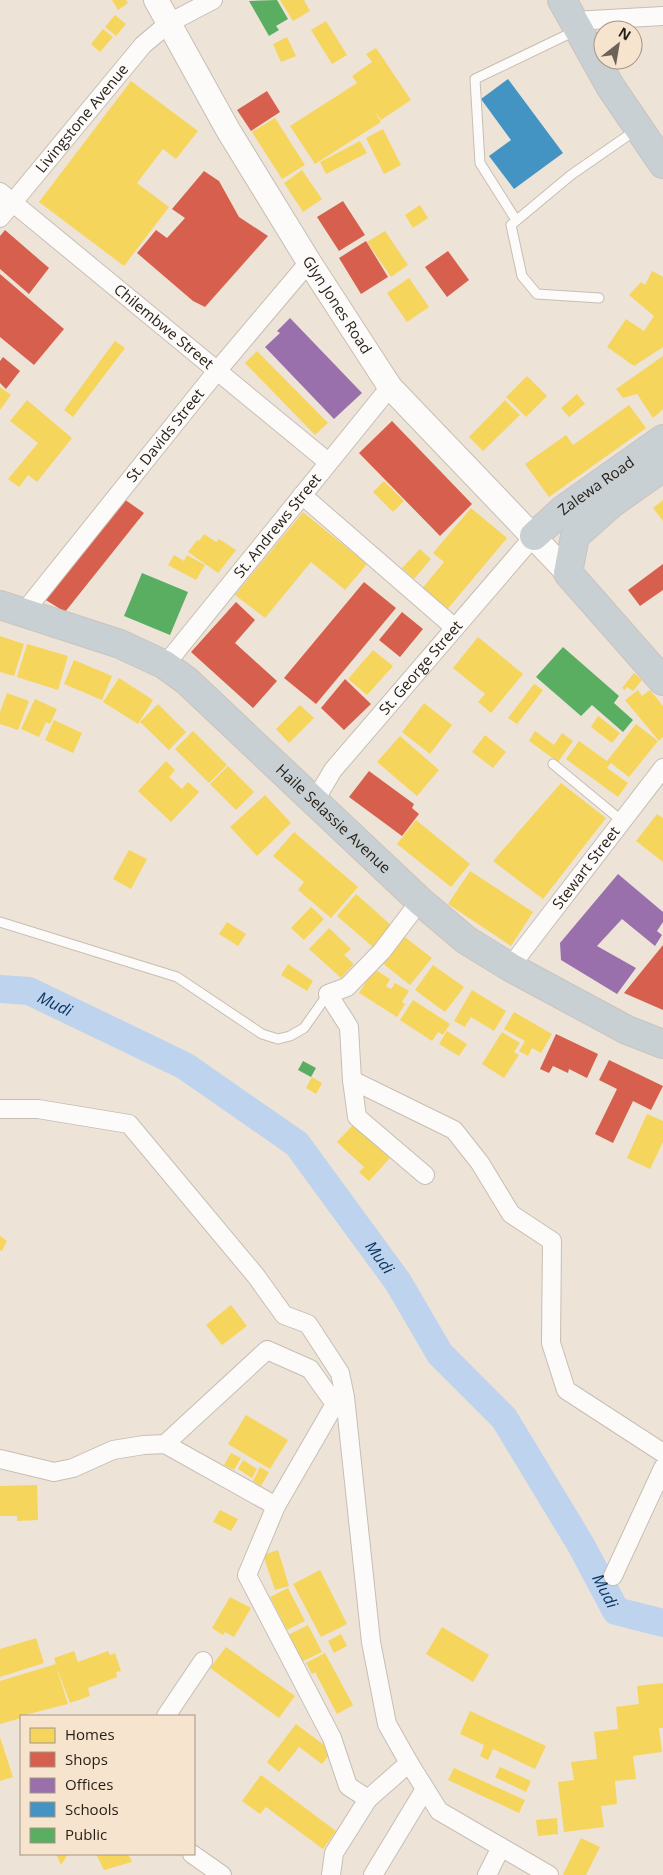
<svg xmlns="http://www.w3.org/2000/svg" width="663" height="1875" font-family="'Open Sans',sans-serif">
	<rect width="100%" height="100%" fill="#eee3d7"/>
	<!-- homes -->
	<path fill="#f6d55c" d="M112,0H126L128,3L118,10Z
		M280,0H304L310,11L293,21Z
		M115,15L126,24L116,36L105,27Z
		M326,21L347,55L332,64L311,30Z
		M103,29L113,37L100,52L91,44Z
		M287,37L296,56L281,62L273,44Z
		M376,48L411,100L381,120L374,110L381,122L315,164L290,126L357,83L352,76L372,62L366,54Z
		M131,81L198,131L176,159L163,149L137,183L169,207L124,266L39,202Z
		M275,118L305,165L282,179L252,132Z
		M383,129L401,165L384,174L366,138Z
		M360,141L367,153L326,174L320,162Z
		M302,170L322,199L303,212L284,183Z
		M420,205L428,218L413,228L405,215Z
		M385,231L408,265L391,277L367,242Z
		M652,271L663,277V347L634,366L607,347L626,319L644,331L654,316L629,295L641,282L645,285Z
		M409,278L429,307L407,322L387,293Z
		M115,341L125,348L73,417L64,410Z
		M257,351L328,423L315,435L245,363Z
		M663,356V409L653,418L637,394L623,398L616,389Z
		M527,376L547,396L526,417L506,397Z
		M0,387L11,395L0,410Z
		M577,394L585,404L569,417L561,408Z
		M27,400L72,438L37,482L28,475L19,487L8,479L38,443L10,421Z
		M505,400L520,415L483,451L469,437Z
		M629,405L646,428L549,497L525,464L566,435L573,445Z
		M384,481L404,501L393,512L373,492Z
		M663,500V521L653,508Z
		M471,508L507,538L445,612L420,591L444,562L433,553Z
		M303,512L367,564L345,590L311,562L265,618L235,595Z
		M204,534L216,542L219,539L236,550L218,573L188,552L197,540L199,541Z
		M420,549L431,559L414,579L402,568Z
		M174,555L184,561L187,555L205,565L196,580L168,565Z
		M0,636L24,644L14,676L0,672Z
		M478,637L523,674L491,713L478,702L485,694L453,668Z
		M27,644L68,656L58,690L17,677Z
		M373,650L393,666L367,695L348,679Z
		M74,660L112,676L102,700L64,684Z
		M634,673L642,680L633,691L627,687L625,690L622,688Z
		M119,678L153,700L138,724L103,702Z
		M534,684L543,690L517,724L508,718Z
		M638,690L642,696L650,690L663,706V737L659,741L625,700Z
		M7,693L29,701L18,730L0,724V712Z
		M35,699L57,709L50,724L46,722L39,737L21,729Z
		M424,703L452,725L430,754L402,732Z
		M158,704L186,732L169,750L140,722Z
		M300,705L314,718L289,743L276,729Z
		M598,716L620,733L612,743L591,727Z
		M54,720L82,733L73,753L45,740Z
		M636,724L658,741L629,777L611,763L607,768L628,783L618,797L566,759L579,741L607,761Z
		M193,731L227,765L209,783L175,749Z
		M535,731L554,745L562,733L573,741L558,762L529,741Z
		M485,735L506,752L493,768L472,752Z
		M400,736L439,770L417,796L377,762Z
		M166,761L175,770L169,777L182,789L188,782L199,792L171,822L138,791Z
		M228,766L254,792L236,810L210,784Z
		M561,783L606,818L543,899L493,861Z
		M265,795L291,823L257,856L230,827Z
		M657,814L663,818V862L636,841Z
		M416,820L470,864L451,887L397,844Z
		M294,832L358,887L331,918L298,890L304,882L273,856Z
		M129,850L147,859L131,889L113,879Z
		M470,871L533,912L511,946L448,904Z
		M356,894L391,925L373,947L337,916Z
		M311,907L324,919L304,940L291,928Z
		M227,922L246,934L238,946L219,934Z
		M329,928L351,949L344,955L354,964L341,978L309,949Z
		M402,935L432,958L410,985L381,962Z
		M288,964L313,981L307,991L281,975Z
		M433,965L464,987L445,1012L415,990Z
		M374,969L390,979L386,986L391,989L395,983L409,991L402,1002L405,1004L397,1017L359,993Z
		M472,990L506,1011L494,1031L471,1017L465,1027L454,1021Z
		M413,1000L450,1024L443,1035L438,1032L432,1041L400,1020Z
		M514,1012L552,1034L541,1053L532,1048L528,1056L519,1051L525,1041L504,1029Z
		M447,1031L467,1044L459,1056L439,1044Z
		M502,1032L520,1043L514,1052L519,1055L504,1078L482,1064Z
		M312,1077L322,1083L316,1094L306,1088Z
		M647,1114L663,1121V1142L650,1169L627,1158Z
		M354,1124L390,1158L369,1181L359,1172L364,1167L337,1142Z
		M0,1236L7,1241L2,1251L0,1250Z
		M231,1305L247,1326L222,1345L206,1325Z
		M246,1415L288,1440L270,1469L228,1444Z
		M231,1453L241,1458L234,1470L224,1465Z
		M243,1460L257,1469L252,1478L238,1469Z
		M260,1467L269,1472L261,1486L253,1481Z
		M37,1485L38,1520L17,1521V1516H0V1486Z
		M220,1510L238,1519L231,1531L213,1522Z
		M278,1550L289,1586L275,1590L263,1555Z
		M320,1570L347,1624L321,1637L293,1584Z
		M288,1588L305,1621L287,1630L270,1597Z
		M230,1597L251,1608L234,1637L225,1632L223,1635L212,1628Z
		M308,1625L322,1652L301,1662L288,1635Z
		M442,1627L489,1655L473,1682L426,1654Z
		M341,1634L347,1646L334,1653L328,1641Z
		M36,1638L44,1663L0,1677V1649Z
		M226,1647L295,1696L279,1718L210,1668Z
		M74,1651L78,1662L108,1651L110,1655L115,1653L121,1671L116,1672L117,1677L88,1688L90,1696L70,1703L56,1666L68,1704L21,1716V1718L0,1724V1681L56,1664L54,1658Z
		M325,1653L353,1705L337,1714L315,1672L312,1674L306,1663Z
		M663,1683V1728H659L662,1752L633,1756L636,1779L615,1781L617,1804L601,1806L604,1827L564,1832L558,1782L574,1780L571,1762L597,1759L594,1732L618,1729L616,1707L639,1704L637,1686Z
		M470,1711L546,1746L535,1769L493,1749L488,1760L480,1756L484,1745L460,1734Z
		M296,1724L332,1751L322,1764L299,1747L279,1772L267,1762Z
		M0,1737L13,1777L0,1781Z
		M500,1767L531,1781L526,1792L495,1777Z
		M454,1768L525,1800L519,1813L448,1780Z
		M261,1775L336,1831L323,1849L266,1807L260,1814L242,1801Z
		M557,1818L558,1834L538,1836L536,1820Z
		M581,1838L600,1847L586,1875H564L563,1874Z
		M56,1854H68L61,1865Z
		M96,1854H128L132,1862L104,1870Z"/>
	<!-- shops -->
	<path fill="#d6604d" d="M267,91L280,112L251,131L237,110Z
		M204,171L219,181L239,217L268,236L205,307L193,301L137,253L156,230L167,238L185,218L172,209Z
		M343,201L365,235L339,251L317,217Z
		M5,230L49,268L29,294L0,269V236Z
		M366,241L388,277L361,294L339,258Z
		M448,251L469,280L447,297L425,267Z
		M0,274L64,329L34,365L0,337Z
		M3,357L20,371L6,389L0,383V361Z
		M392,421L472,504L440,536L359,453Z
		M124,499L144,513L65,612L41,597Z
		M663,564V590L640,606L628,590Z
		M364,582L396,608L316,704L284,678Z
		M236,602L255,620L235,643L277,681L253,708L191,652Z
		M402,612L423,629L400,657L379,640Z
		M345,679L371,704L344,730L321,708Z
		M369,771L414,804L412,808L419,814L402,836L349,797Z
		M663,945V1010L624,993Z
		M556,1034L598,1054L587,1078L569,1069L568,1073L553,1066L549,1073L540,1069Z
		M609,1060L663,1086L651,1110L633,1101L613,1143L595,1134L617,1089L599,1080Z"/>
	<!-- offices -->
	<path fill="#9970ab" d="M290,318L362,393L334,419L265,347L280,333L277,331Z
		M618,874L663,912V922L657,931L662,935L655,946L622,919L597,946L636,968L617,994L561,960L560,943Z"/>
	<!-- schools -->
	<path fill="#4393c3" d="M508,79L563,153L514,189L489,156L511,140L481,99Z"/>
	<!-- public -->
	<path fill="#5aae61" d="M277,0L288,19L276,26L279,30L269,36L249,1Z
		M142,573L188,592L170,635L124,616Z
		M563,647L619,696L614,703L633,720L623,732L592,705L581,716L536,677Z
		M303,1061L316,1068L311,1077L298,1070Z"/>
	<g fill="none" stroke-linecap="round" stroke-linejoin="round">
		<!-- river -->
		<path stroke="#bed3ed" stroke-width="28" id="s1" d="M0,989L29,991L185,1066L297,1144L398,1282L440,1354L504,1418L581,1545L616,1611L663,1623"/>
		<!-- lane casing -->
		<g stroke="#c6beb4" stroke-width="11">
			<path id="lane" d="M516,220L480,163L475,79L575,31
				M599,298L537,294L522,276L511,225L571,175L636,130
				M553,764L622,821
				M0,922L177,977L262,1034L278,1039L290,1036L304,1028L328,994"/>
		</g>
		<!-- street casing -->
		<g stroke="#c6beb4" stroke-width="20">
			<g id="street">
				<path d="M573,21L663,16"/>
				<path id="s2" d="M0,192L328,462"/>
				<path id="s3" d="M0,218L143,45L169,23L213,0"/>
				<path d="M302,495L455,628"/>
				<path id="s4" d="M24,612L217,371L309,262"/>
				<path id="s5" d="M165,665L390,387"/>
				<path id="s6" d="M314,802L333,770L534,536"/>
				<path d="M420,901L382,951L347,987L328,994L349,1027L352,1080L357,1117L425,1175"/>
				<path id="s7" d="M510,967L663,768"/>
				<path d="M352,1080L454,1130L480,1163L511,1214L552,1241L551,1343L566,1390L663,1453"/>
				<path d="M0,1109H38L129,1124L256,1276L284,1315L308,1324L340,1373L345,1397L371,1642L387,1724L409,1763"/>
				<path d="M0,1459L54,1472L73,1468L113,1450L144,1445L165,1444L267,1350L310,1369L335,1404L276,1506L165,1444"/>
				<path d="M276,1506L247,1575L332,1738L348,1786L368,1799L409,1763L439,1811L549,1875"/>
				<path d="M613,1576L663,1468"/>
				<path d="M166,1716L203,1661"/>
				<path d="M192,1854L222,1875"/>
				<path d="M331,1875L334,1853L368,1799"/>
				<path d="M373,1875L425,1789"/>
				<path d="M487,1875L501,1847"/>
			</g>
		</g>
		<!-- secondary casing -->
		<g stroke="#c6beb4" stroke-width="26">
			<g id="secondary">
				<path id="s8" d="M156,0L228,130L309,262L390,387L568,573"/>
			</g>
		</g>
		<!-- highway casing -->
		<g stroke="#c9c3be" stroke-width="30">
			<g id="highway">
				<path d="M562,0L610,86L663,164"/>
				<path d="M663,467L611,504L575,536L568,573L663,681"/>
				<path id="s9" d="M534,536L564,509L663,439"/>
				<path id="s10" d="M0,605L120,644L165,665L187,681L420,901L466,940L510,967L627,1030L663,1044"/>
			</g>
		</g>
		<!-- lane -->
		<use href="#lane" stroke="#fcfbf9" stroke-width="9"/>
		<!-- street -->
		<use href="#street" stroke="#fcfbf9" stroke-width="18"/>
		<!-- secondary -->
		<use href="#secondary" stroke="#fcfbf9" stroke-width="24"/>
		<!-- highway -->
		<use href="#highway" stroke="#c9d0d3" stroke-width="28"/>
	</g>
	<g text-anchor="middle" stroke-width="5" stroke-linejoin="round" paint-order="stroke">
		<!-- street labels -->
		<g font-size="15" fill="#251e16" stroke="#f7e4ce">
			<text dy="5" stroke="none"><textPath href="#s3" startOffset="129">Livingstone Avenue</textPath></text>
			<text dy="5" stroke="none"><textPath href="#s8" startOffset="355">Glyn Jones Road</textPath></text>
			<text dy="5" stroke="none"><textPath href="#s2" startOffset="212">Chilembwe Street</textPath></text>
			<text dy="5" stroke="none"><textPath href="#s4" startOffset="226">St. Davids Street</textPath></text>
			<text dy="5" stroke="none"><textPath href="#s9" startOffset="80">Zalewa Road</textPath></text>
			<text dy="5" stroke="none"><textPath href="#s5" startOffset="179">St. Andrews Street</textPath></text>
			<text dy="5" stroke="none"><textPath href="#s6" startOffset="172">St. George Street</textPath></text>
			<text dy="5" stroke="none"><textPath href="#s10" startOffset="404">Haile Selassie Avenue</textPath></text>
			<text dy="5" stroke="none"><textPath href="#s7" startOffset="125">Stewart Street</textPath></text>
		</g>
		<!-- water labels -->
		<g font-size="16" font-style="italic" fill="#0b3460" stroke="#f7e4ce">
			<text dy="6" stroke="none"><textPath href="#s1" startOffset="58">Mudi</textPath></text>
			<text dy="6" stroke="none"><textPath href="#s1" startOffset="479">Mudi</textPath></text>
			<text dy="6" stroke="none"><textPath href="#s1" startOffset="884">Mudi</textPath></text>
		</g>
	</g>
	<!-- legend -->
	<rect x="20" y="1715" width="175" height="140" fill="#f7e4ce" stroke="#a39584"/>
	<rect x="30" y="1728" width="25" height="15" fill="#f6d55c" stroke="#a39584"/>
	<text x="65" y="1740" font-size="15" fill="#251e16">Homes</text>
	<rect x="30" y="1752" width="25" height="15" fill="#d6604d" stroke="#a39584"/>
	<text x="65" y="1765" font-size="15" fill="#251e16">Shops</text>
	<rect x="30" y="1778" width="25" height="15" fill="#9970ab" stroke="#a39584"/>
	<text x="65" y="1790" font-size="15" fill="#251e16">Offices</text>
	<rect x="30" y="1802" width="25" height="15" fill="#4393c3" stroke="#a39584"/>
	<text x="65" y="1815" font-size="15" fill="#251e16">Schools</text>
	<rect x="30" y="1828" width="25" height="15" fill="#5aae61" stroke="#a39584"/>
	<text x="65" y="1840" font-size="15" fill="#251e16">Public</text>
	<!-- north arrow -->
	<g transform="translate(618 45) rotate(31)"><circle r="24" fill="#f7e4ce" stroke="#a39584"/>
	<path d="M0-4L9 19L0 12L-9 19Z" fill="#6b635a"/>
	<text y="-8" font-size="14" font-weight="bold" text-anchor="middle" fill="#251e16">N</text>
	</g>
</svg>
